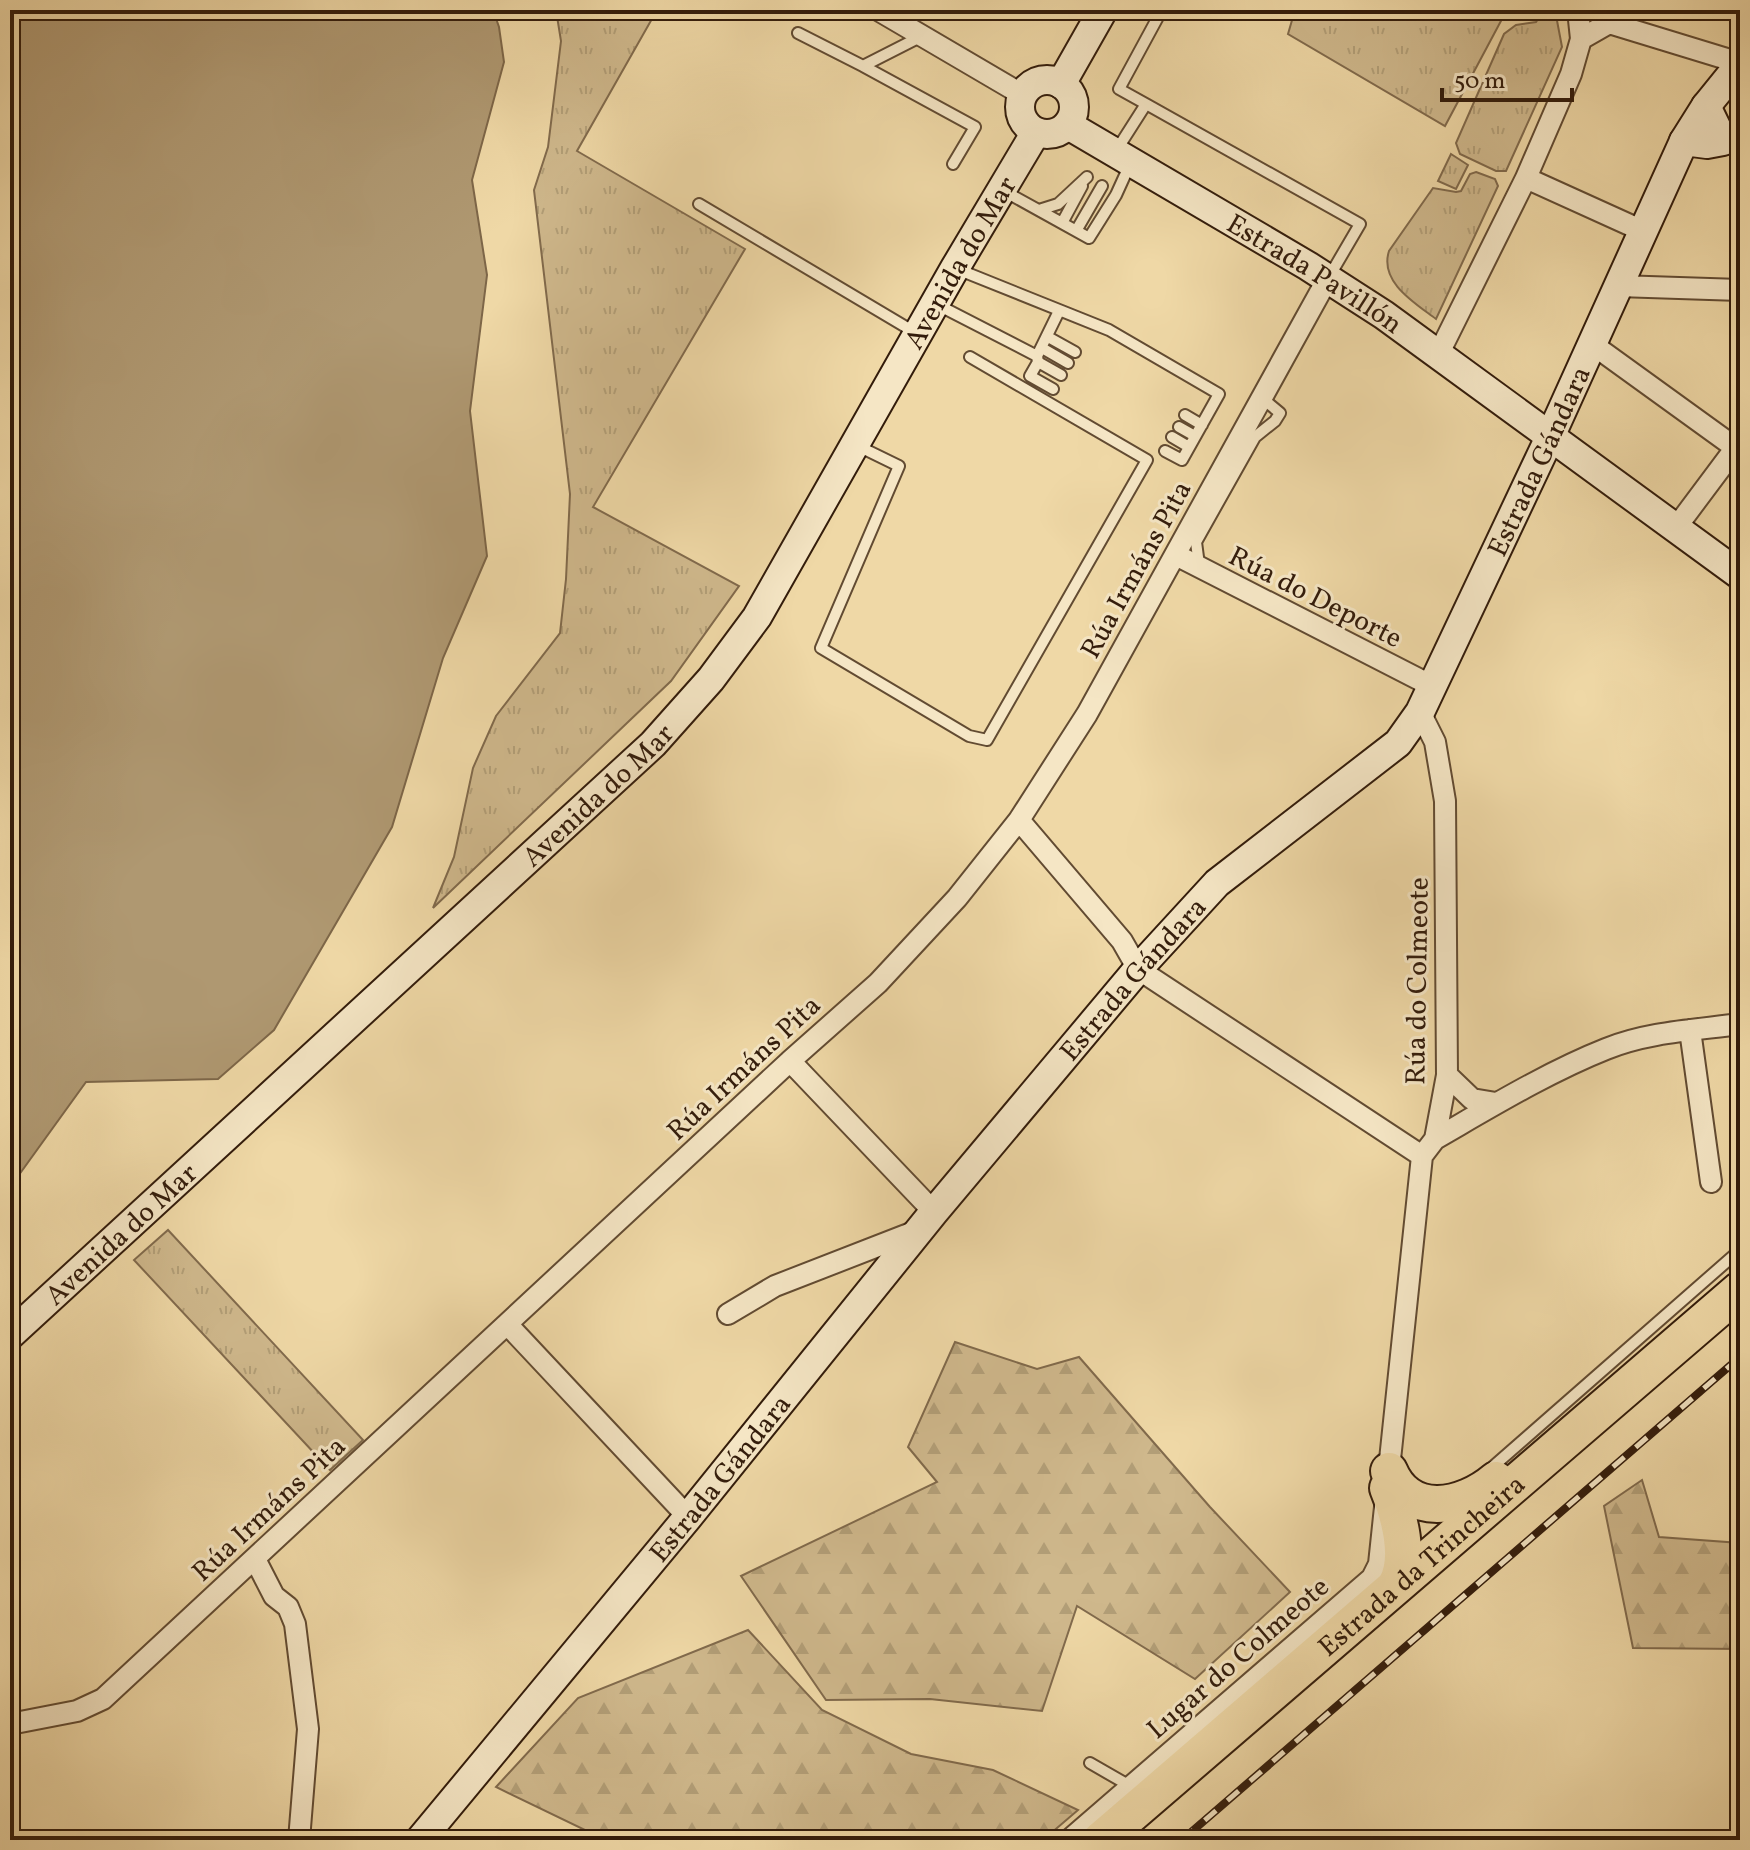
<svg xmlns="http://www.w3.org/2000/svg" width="1750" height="1850" font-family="Vollkorn,serif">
	<defs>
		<pattern id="grass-tufts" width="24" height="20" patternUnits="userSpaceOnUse" patternTransform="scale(2)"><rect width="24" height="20" fill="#cfb88c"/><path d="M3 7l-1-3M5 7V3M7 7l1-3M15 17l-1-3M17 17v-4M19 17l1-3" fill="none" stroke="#b29e77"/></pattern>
		<pattern id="forest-firs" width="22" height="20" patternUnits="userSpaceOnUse" patternTransform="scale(2)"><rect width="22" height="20" fill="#cfb88c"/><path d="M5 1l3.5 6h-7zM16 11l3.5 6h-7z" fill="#b29e77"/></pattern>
	</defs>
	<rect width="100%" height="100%" fill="#efd8a6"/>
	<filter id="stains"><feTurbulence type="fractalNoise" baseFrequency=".0025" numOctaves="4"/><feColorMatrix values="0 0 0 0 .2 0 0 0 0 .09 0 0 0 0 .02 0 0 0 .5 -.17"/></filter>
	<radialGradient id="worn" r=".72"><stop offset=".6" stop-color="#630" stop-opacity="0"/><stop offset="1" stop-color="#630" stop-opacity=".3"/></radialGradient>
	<!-- grass -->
	<path fill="url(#grass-tufts)" stroke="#816a4c" stroke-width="2" d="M556,10H657L577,151L745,249L593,507L739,586L671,681L433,908L454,857L473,768L496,716L560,633L566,579L570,494L534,190L548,147L561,41Z
		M1295,10H1538L1535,15L1502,19L1445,126L1288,34Z
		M1544,10H1555L1562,47L1506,171H1496L1460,154L1456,143L1504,34L1516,25L1536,22Z
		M1451,154L1468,165L1456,189L1438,181Z
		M1476,172L1495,179L1498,186L1436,319C1415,303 1379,282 1389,251L1433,188L1456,192L1461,191L1470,174Z
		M168,1230L363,1440L330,1470L134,1260Z"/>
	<!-- forest -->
	<path fill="url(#forest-firs)" stroke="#816a4c" stroke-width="2" d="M955,1342L1037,1369L1079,1357L1210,1507L1290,1592L1195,1679L1077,1606L1042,1711L930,1699L826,1700L741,1576L937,1482L908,1447Z
		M1642,1480L1659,1537L1740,1543V1649L1633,1648L1604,1506Z
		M748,1630L822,1710L911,1754L993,1770L1078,1810L1043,1840H691L682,1831L589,1832L496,1787L578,1698Z"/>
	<!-- water -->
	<path fill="#af9871" stroke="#7d6648" stroke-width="2" d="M10,10H493L499,27L504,62L472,180L487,275L470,411L487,556L443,658L392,827L274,1030L218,1079L86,1082L16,1179L10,1182Z"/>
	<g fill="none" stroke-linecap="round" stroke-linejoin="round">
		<!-- lane casing -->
		<g stroke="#624b32" stroke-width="14">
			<path id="lane" d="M1143,10L1158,17L1119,89L1146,104
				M798,33L863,66L920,37
				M863,66L975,127L953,164
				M1116,151L1146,104L1360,224L1329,277
				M1004,191L1089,238L1116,195L1131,162
				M699,204L916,333
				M1039,210L1058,204L1087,177
				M1062,223L1082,186
				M1076,231L1102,186
				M957,269L1109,330L1219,394L1182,460L1165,451
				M936,304L1037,356L1059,311
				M1048,337L1075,352
				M1042,348L1068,363
				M1037,356L1038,362L1030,376L1053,389
				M1038,362L1061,375
				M1185,415L1202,425
				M1179,427L1195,436
				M1172,437L1189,447
				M858,446L899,466L821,648L969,736L987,740L1147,460L970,357
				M1199,565L1196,542L1255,437L1275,421L1280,413L1262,398
				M1489,1470L1740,1250
				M1090,1763L1130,1786"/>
		</g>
		<!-- street casing -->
		<g stroke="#624b32" stroke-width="24">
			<path id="street" d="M878,10L1023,95
				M1581,39L1609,23L1740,63
				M1526,178L1643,231
				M1618,286L1740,290
				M1592,344L1740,451
				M1439,353L1526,178L1571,74L1581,39L1578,10
				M1675,529L1740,442
				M1176,555L1432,686
				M1019,820L1122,941L1138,969L1422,1156
				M1690,1030L1711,1182
				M790,1061L934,1212
				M1447,1075L1472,1099L1496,1103
				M1435,1139C1489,1108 1548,1072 1606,1049C1647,1032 1696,1030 1740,1024
				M728,1314L775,1286L919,1230
				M507,1324L688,1517
				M255,1559L274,1596L288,1607L295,1624L308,1729L299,1840
				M10,1724L77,1711L103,1699L790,1061L878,983L957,898L1019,820L1087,714L1328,278
				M1069,1840L1372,1578L1379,1564L1422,1156L1435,1139L1447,1075L1445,801L1435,742L1420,712"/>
		</g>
		<!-- secondary casing -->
		<g stroke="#331c0b" stroke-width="32">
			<g id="secondary">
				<circle cx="1047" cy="107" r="27"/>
				<path d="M1061,84L1103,10"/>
				<path id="s1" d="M1068,125L1308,266L1384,315L1740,575"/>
				<path d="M1684,141L1707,144L1723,141L1706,106"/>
				<path id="s2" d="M10,1335L653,744L711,679L757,617L955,268L1036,132"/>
				<path id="s3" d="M420,1840L688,1517L934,1212L1138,969L1217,883L1398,743L1420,712L1550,437L1684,141L1706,106L1740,64"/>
			</g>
		</g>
		<!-- highway casing -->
		<g stroke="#331c0b" stroke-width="40">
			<g id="highway">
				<path d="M1389,1471C1409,1519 1463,1508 1496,1480"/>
				<path d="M1388,1488C1399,1515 1411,1558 1396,1585"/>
				<path id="s4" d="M1101,1840L1740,1290"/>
			</g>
		</g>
		<!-- lane -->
		<use href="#lane" stroke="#f5e6c5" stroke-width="10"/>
		<!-- street -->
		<use href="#street" stroke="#f5e6c5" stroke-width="20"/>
		<!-- secondary -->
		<use href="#secondary" stroke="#f5e6c5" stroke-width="28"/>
		<!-- highway -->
		<use href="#highway" stroke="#efd8a6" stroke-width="36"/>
		<!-- rail casing -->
		<g stroke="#331c0b" stroke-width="8">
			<path id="rail" d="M1182,1840L1740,1357"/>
		</g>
		<!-- rail -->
		<use href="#rail" stroke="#f5e6c5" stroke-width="5" stroke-dasharray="15" stroke-linecap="butt"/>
	</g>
	<g text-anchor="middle" stroke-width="6" stroke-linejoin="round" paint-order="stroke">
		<!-- street labels -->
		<g font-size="28" fill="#331c0b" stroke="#f5e6c5">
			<text dy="10" stroke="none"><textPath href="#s2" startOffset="1446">Avenida do Mar</textPath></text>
			<text dy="10" stroke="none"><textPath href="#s1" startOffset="288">Estrada Pavillón</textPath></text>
			<text dy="10" stroke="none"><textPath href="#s3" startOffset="1790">Estrada Gándara</textPath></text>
			<text transform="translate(1135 569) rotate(-61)" y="10">Rúa Irmáns Pita</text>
			<text transform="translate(1316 596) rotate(27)" y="10">Rúa do Deporte</text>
			<text dy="10" stroke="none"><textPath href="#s2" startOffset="798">Avenida do Mar</textPath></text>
			<text dy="10" stroke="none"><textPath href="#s3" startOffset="1118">Estrada Gándara</textPath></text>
			<text transform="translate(1416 981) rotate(-89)" y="10">Rúa do Colmeote</text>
			<text transform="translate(743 1067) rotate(-43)" y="10">Rúa Irmáns Pita</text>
			<text dy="10" stroke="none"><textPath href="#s2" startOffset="150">Avenida do Mar</textPath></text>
			<text dy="10" stroke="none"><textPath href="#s3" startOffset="470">Estrada Gándara</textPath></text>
			<text transform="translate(268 1508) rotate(-43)" y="10">Rúa Irmáns Pita</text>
			<text dy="10" stroke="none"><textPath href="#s4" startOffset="422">Estrada da Trincheira</textPath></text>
			<text transform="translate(1237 1657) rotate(-41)" y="10">Lugar do Colmeote</text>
		</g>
	</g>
	<!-- margin -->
	<rect width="1750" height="1850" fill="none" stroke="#efd8a6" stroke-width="40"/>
	<rect x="12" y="12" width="1726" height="1826" fill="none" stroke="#331c0b" stroke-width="4"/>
	<rect x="20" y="20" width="1710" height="1810" fill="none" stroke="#331c0b" stroke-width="2"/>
	<!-- scale -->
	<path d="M1442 88v12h130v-12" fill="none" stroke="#331c0b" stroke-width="4"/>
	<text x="1454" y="88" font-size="24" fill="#331c0b" stroke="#f5e6c5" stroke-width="6" paint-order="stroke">50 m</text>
	<rect width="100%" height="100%" filter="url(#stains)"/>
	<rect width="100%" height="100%" fill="url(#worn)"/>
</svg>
